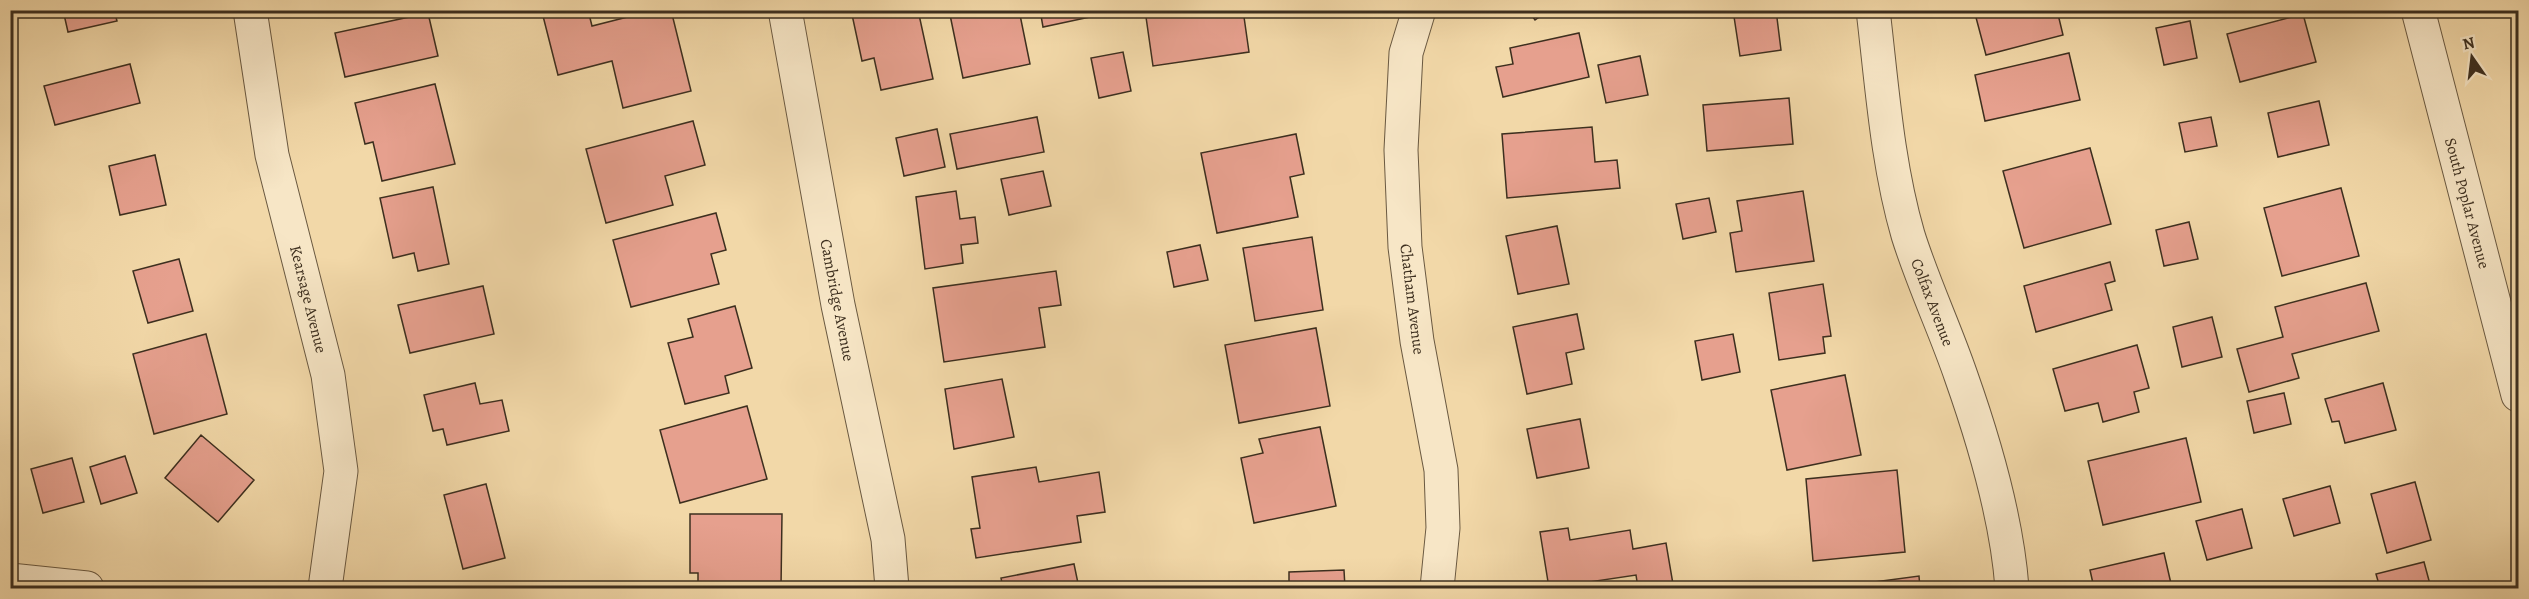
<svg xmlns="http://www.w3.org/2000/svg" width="2529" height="599" font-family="Alegreya,serif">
	<rect width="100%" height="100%" fill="#f2d8a8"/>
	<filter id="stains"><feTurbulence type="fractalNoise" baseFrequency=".00333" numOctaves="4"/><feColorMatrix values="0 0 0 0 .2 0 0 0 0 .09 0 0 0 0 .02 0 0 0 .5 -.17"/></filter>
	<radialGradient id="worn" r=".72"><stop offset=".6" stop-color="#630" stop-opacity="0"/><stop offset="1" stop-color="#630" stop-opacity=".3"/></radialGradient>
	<!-- building -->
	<path fill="#e6a08e" stroke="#3d2f1f" stroke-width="1.5" d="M63,10H114L117,21L68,32Z
		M567,10H588L592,26L655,10H671L691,91L623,108L612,61L558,75L543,16Z
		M851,10H918L933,79L881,90L874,58L862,61Z
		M949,10H1019L1030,64L963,78Z
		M1040,10H1109V13L1043,27Z
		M1145,10H1243L1249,52L1153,66Z
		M1270,10H1308L1271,16Z
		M1528,10H1549L1535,20Z
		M1733,10H1755L1756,12L1776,10L1781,50L1740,56Z
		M1974,10H2057L2063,35L1986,55Z
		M428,13L438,56L345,77L335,33Z
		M2303,14L2316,62L2240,82L2227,34Z
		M2190,21L2197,58L2164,65L2156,28Z
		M1579,33L1589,77L1503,97L1496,67L1513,64L1510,48Z
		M1123,52L1131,91L1099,98L1091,58Z
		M2069,53L2080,100L1985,121L1975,75Z
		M1640,56L1648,95L1606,103L1598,65Z
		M130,64L140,103L55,125L44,86Z
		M435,84L455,164L382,181L373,142L365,144L355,103Z
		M1789,98L1793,144L1707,151L1703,105Z
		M2319,101L2329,145L2278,157L2268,113Z
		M1037,117L1044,152L957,169L950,134Z
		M2211,117L2217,146L2185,152L2179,123Z
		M693,121L705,165L665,176L673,205L606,223L586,149Z
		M1592,127L1595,162L1617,160L1620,188L1507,198L1502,134Z
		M937,129L945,167L904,176L896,138Z
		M1296,134L1304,174L1290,177L1298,217L1217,233L1201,153Z
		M2090,148L2111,224L2024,248L2003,171Z
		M155,155L166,205L120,215L109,166Z
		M1043,171L1051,206L1009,215L1001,179Z
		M433,187L449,264L418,271L414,253L393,258L380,198Z
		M2341,188L2359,256L2282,276L2264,208Z
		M956,191L960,219L975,217L978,243L961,245L963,263L925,269L916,197Z
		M1803,191L1814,261L1736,272L1730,233L1742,231L1737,201Z
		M1709,198L1716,232L1683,239L1676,204Z
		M716,213L726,250L711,254L719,284L631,307L613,240Z
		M2189,222L2198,259L2164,266L2156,230Z
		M1557,226L1569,284L1518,294L1506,236Z
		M1312,237L1323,310L1255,321L1243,248Z
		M1200,245L1208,280L1174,287L1167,252Z
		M179,259L193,311L148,323L133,271Z
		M2110,262L2115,281L2105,284L2112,310L2036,332L2024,286Z
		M1056,271L1061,305L1039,308L1045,347L944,362L933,288Z
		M2366,283L2379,331L2292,354L2299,378L2249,392L2237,349L2283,337L2275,307Z
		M1823,284L1831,336L1823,337L1825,353L1779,360L1769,293Z
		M483,286L494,334L410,353L398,305Z
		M735,306L752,368L725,376L729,393L685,404L668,343L693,337L688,319Z
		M1577,314L1584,349L1566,353L1572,384L1527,394L1513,327Z
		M2212,317L2222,357L2182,367L2173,327Z
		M1316,328L1330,406L1239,423L1225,345Z
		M206,334L227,414L154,434L133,354Z
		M1733,334L1740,372L1702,380L1695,341Z
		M2137,345L2149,388L2134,392L2139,412L2103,422L2098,403L2065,411L2053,369Z
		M1845,375L1861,455L1787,470L1771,390Z
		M1002,379L1014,437L954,449L945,389Z
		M475,383L480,404L502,400L509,431L447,445L443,429L433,431L424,395Z
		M2383,383L2396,430L2345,443L2339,421L2332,422L2325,399Z
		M2284,393L2291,424L2254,433L2247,401Z
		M747,406L767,479L680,503L660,430Z
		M1580,419L1589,468L1537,478L1527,429Z
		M1320,427L1336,506L1254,523L1241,458L1263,453L1259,439Z
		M201,435L254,480L218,522L165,478Z
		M2186,438L2201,502L2103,525L2088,461Z
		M125,456L137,493L101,504L90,467Z
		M72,458L84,502L43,513L31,469Z
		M1036,467L1039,482L1099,472L1105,512L1077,516L1081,542L976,558L971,529L980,528L972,477Z
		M1897,470L1905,552L1813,561L1806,479Z
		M2415,482L2431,540L2387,553L2371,494Z
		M486,484L505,558L463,569L444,495Z
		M2330,486L2340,523L2294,536L2283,499Z
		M2242,509L2252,548L2207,560L2196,521Z
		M690,514H782L781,588H698V573H690Z
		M1568,528L1570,540L1630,530L1633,549L1666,543L1673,584L1638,588L1636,575L1549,588L1540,532Z
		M2164,553L2172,588H2094L2090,570Z
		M2424,562L2431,588L2449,583L2451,588H2380L2376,574Z
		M1074,564L1079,588H1003L1001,578Z
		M1344,570L1345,588H1270L1289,587V572Z
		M1919,576L1920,588H1852V585Z"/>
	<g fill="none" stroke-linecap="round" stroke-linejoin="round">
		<!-- minor casing -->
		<g stroke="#6a5941" stroke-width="35">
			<path id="minor" d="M250,10L272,155L328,375L341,471L325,588
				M785,10L838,305L888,539L892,588
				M1419,10L1406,53L1401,150L1405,247L1417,341L1441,470L1443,528L1437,588
				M1873,10C1882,85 1887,163 1908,235C1923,283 1945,329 1961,376C1984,441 2007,520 2012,588
				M2418,10L2518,395
				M10,580L87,588"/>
		</g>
		<!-- minor -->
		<use href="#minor" stroke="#f7e6c6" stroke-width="33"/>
	</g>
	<g text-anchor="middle" stroke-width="4.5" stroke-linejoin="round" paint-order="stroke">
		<!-- street labels -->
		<g font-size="16" fill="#3d2f1f" stroke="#f7e6c6">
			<text transform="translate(2468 203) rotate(75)" y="6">South Poplar Avenue</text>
			<text transform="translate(309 299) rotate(76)" y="6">Kearsage Avenue</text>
			<text transform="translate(1413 299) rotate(83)" y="6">Chatham Avenue</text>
			<text transform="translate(838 300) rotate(79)" y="6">Cambridge Avenue</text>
			<text transform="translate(1933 302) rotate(69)" y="6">Colfax Avenue</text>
		</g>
	</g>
	<!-- margin -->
	<rect width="2529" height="599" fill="none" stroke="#f2d8a8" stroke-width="36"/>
	<rect x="12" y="12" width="2505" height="575" fill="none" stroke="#3d2f1f" stroke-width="3"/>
	<rect x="18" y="18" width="2493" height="563" fill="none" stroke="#3d2f1f" stroke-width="1.5"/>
	<!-- north arrow -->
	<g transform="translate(2472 57) rotate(346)" stroke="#f7e6c6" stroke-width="4.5" paint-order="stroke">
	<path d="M0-4.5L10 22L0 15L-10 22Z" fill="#3d2f1f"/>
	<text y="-9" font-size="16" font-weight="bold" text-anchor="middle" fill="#3d2f1f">N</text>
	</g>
	<rect width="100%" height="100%" filter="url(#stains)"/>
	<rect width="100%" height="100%" fill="url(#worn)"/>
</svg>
